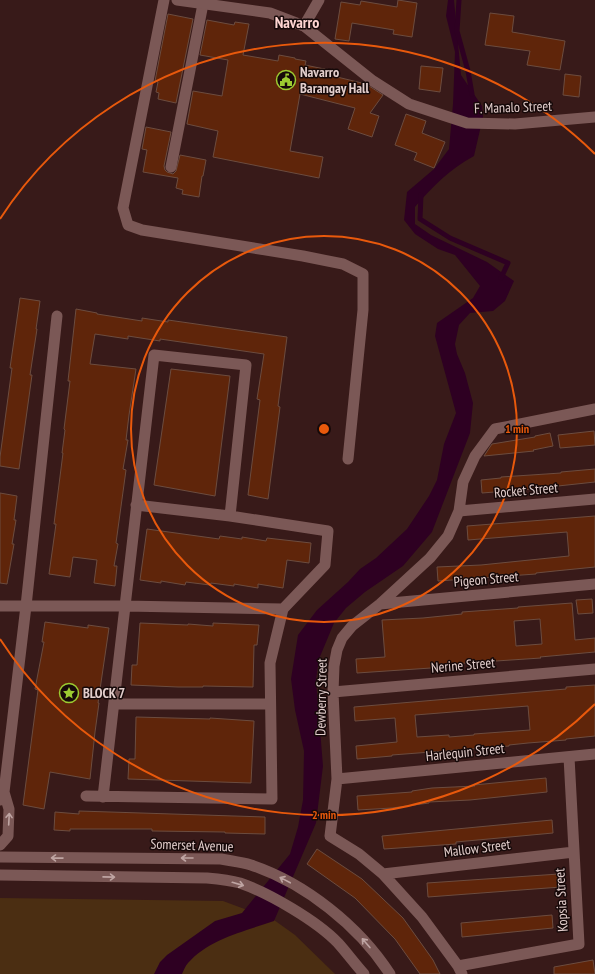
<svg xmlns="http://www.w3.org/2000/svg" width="595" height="974" font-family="'PT Sans Narrow',sans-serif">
	<rect width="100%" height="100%" fill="#381a19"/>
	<!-- green -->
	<path fill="#4b2e12" d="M0,898L223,901L274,920L295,935L335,974H0Z"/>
	<!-- water -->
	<path fill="#2e0022" d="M448,0H454L461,75L482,106L483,117L474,156C449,170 434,185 415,207V224L431,235L487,262L514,281L505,301L493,311L470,313L459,325L455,344L457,354L465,373L473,403L470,433L432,532L403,566L365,592L346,608L334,623L319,659L316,680L323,766L316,823L274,921C245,931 209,939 188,963C185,966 184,970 182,974H154L160,962L167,955L215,921L242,913L290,854L298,827L303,800L304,751L295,710L291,679L298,635L317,610L348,582L360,569L376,558L407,529L429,496L437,480L444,444L456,413L435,336L437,323L473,298L480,286L455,255L438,249L415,234L404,220L407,192L434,169L449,149L453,104L455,52L446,16Z"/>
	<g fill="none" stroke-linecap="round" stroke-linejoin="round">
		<!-- stream -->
		<path stroke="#2e0022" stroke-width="5" d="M459,0L457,31L468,71L472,94
			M421,195L420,219L450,238L508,263L501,278"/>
	</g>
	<!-- building -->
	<path fill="#5f250a" stroke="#6c4c3f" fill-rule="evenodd" d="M398,0L417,3L412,37L393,34L394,30L352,23L349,41L335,39L341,2L360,5L361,1L397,7Z
		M490,13L514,16L512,32L565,41L560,70L527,65L530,51L485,45Z
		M168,14L193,19L176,103L158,99L159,93L156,92L158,82L155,81Z
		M207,20L234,25L235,22L249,24L243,55L278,61L279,55L295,58V59L306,61L305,65L334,71L333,76L366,84L383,95L370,113L379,116L372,137L348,129L355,108L300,94L290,151L323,157L319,178L213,157L218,131L187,124L193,91L222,96L228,60L200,55Z
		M421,66L443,68L440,92L419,89Z
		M565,74L581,76L579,97L563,95Z
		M406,114L426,121L422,133L445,142L434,168L414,160L417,153L395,145Z
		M146,127L171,132L164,166L165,170L167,172L173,174L176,171L180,155L206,160L203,176H202L199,197L182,194L183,190L176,188L178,178L143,172L147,150L142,149Z
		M20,298L40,301L36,329H37L30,375H32L19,469L0,466V457L12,368H10Z
		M76,309L97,313V314L142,321V318L168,322V320L287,337L278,406L280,407L268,499L248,495L260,400L257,399L264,354L160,339V341L128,336V339L95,334L90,364L136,369L129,415L126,440H128L123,469L126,470L116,543L118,544L114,566H117L115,586L94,583L97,560L73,557L70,577L49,574L56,524H54L63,453H62L65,430L64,429L70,381H68Z
		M171,369L230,376L215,496L154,485Z
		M594,431L595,445L560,448L558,435Z
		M550,433L553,446L533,450L534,451L484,456L492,444L535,437V436Z
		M595,469V482L558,486V487L482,493L481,480L501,478V477L561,473V472Z
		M0,493L17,496L14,520H16L12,544H14L7,584L0,583Z
		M595,516V567L555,571L536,573V574L438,581L437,567L481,565L569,556L567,532L468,540L467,526Z
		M147,529L219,539L220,536L242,539V537L266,541L267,538L311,543L309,563L287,560L283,588L258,584V588L234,584V586L211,583L210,585L186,582L185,585L161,581V583L140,580Z
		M592,599L593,613L578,614L576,600Z
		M572,603L575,640L595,638V652L540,657L541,658L451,664L452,665L431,668L357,673L356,659L385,657L382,620L423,618L462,614V612L518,608V607ZM540,619L542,644L516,646L514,621Z
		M45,622L88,628V625L109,628L98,703H99L95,732L90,779L50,772L44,809L23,805L38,690L35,689L44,642H42Z
		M140,623L188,625V624L213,626V623L259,625L257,645H254L253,687L203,686V687H178L131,685L132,665H137Z
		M595,685V736L566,739V740L528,743L509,745V746L392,755V756L357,759L356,746L397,742L395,718L355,721L354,707L566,689V687ZM528,706L530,730L474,734V735L449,737V735L417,737L415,715Z
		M136,717L210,719V718L254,721L251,783L128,779L129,759H135Z
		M546,778L547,792L470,800L429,802V803L392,808L358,810L357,796L412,792V791L432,788L475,786L474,785Z
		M79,811L265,817V834L225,833V832L152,831V829H70V831L54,830L55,812L79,814Z
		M552,820L553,833L456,842V844L384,849L382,836Z
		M317,849L362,879L403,918L433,960L440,974H420L395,939L355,898L307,864Z
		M559,874L561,887L428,897L427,883Z
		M552,915L553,928L462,937L461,923Z
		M593,960L595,974H554V967Z"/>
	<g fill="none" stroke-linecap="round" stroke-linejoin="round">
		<!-- minor -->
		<path stroke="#7b5856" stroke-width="11" d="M164,0L123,208L128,225L142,230L303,256L343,264L363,274V310L348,459
			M304,26L319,0
			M171,167L203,4
			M459,511L595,499
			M380,604L595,584
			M0,606H125L283,609
			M333,692L595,669
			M114,704H270
			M337,779L595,754
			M86,796L272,799L270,663L283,609L325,565L328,531L230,516L136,505
			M103,797L154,355L246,365L230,516
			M0,800L4,792L26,606L57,316
			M0,845L8,836L9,809L4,792
			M383,874L574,852
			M458,966L579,944L569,757
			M462,974L458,966L422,917L383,874L359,854L330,836L337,779L333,692L334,666L337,650L342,638L352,626L380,604L430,558L448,536L459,511L463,482L475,456L495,429L595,409"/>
		<!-- tertiary -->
		<path stroke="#7b5856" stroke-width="11" d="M177,0L270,13L304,26L373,81L409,104L467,123L515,124L595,117
			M0,857L221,859C231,861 241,862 251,865C305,883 359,926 390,974
			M0,875L207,878C218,879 229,880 240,883C269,893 317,921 338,943C347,953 355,964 364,974"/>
	</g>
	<!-- one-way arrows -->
	<defs><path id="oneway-shaft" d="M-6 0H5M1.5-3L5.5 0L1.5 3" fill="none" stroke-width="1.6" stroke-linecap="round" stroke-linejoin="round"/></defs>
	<g stroke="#bfa5a3">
		<use href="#oneway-shaft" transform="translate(9 819) rotate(-87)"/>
		<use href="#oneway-shaft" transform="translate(57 858) rotate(-179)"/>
		<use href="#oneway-shaft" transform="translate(187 858) rotate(180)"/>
		<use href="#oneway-shaft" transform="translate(109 877) rotate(1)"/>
		<use href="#oneway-shaft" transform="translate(285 880) rotate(-152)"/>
		<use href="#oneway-shaft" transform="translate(238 884) rotate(16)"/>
		<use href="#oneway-shaft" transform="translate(366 943) rotate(-131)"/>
	</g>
	<!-- distance rings -->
	<g fill="none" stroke="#e8590c" stroke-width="2">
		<circle cx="324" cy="429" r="193"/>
		<path d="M595 704A386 386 0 0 1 0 639M0 219A386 386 0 0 1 595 154"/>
	</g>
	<!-- icons -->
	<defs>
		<g id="civic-ring" transform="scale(1)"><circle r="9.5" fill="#160909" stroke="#9cca31" stroke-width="1.5"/><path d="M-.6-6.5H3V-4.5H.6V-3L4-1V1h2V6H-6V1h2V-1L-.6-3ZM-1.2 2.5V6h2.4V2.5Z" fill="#9cca31"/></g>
		<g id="sight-ring" transform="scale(1)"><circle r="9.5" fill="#160909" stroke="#9cca31" stroke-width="1.5"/><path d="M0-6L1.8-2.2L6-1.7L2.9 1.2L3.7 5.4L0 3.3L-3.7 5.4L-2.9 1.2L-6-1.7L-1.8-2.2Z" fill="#9cca31"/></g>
	</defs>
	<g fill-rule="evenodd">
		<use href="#civic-ring" x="286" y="80"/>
		<use href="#sight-ring" x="69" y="693"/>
	</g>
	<g text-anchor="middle" stroke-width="3" stroke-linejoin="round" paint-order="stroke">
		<!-- poi labels -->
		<g font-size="14" font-weight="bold" fill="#e3cecc" stroke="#160909" text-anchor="start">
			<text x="300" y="77">Navarro<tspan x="300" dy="16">Barangay Hall</tspan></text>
			<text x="83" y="698">BLOCK 7</text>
		</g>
		<!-- street labels -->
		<g font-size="14" fill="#e3cecc" stroke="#160909">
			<text transform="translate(513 107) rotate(-2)" y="5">F. Manalo Street</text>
			<text transform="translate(526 490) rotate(-5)" y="5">Rocket Street</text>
			<text transform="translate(486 579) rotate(-5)" y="5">Pigeon Street</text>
			<text transform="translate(463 665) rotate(-5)" y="5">Nerine Street</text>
			<text transform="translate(321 697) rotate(-89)" y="5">Dewberry Street</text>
			<text transform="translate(465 752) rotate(-6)" y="5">Harlequin Street</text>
			<text transform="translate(192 845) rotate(2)" y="5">Somerset Avenue</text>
			<text transform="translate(477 848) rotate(-7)" y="5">Mallow Street</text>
			<text transform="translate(561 900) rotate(-93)" y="5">Kopsia Street</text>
		</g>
		<!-- quarter labels -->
		<g font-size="16" font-weight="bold" fill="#fed4d1" stroke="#160909">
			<text x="297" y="28">Navarro</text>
		</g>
	</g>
	<circle cx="324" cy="429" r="6" fill="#e8590c" stroke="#160909" stroke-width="2"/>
	<g font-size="12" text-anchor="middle" font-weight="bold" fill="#e8590c" stroke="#160909" stroke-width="3" stroke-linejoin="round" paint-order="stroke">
		<text x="517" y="433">1 min</text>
		<text x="324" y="819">2 min</text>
	</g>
</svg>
